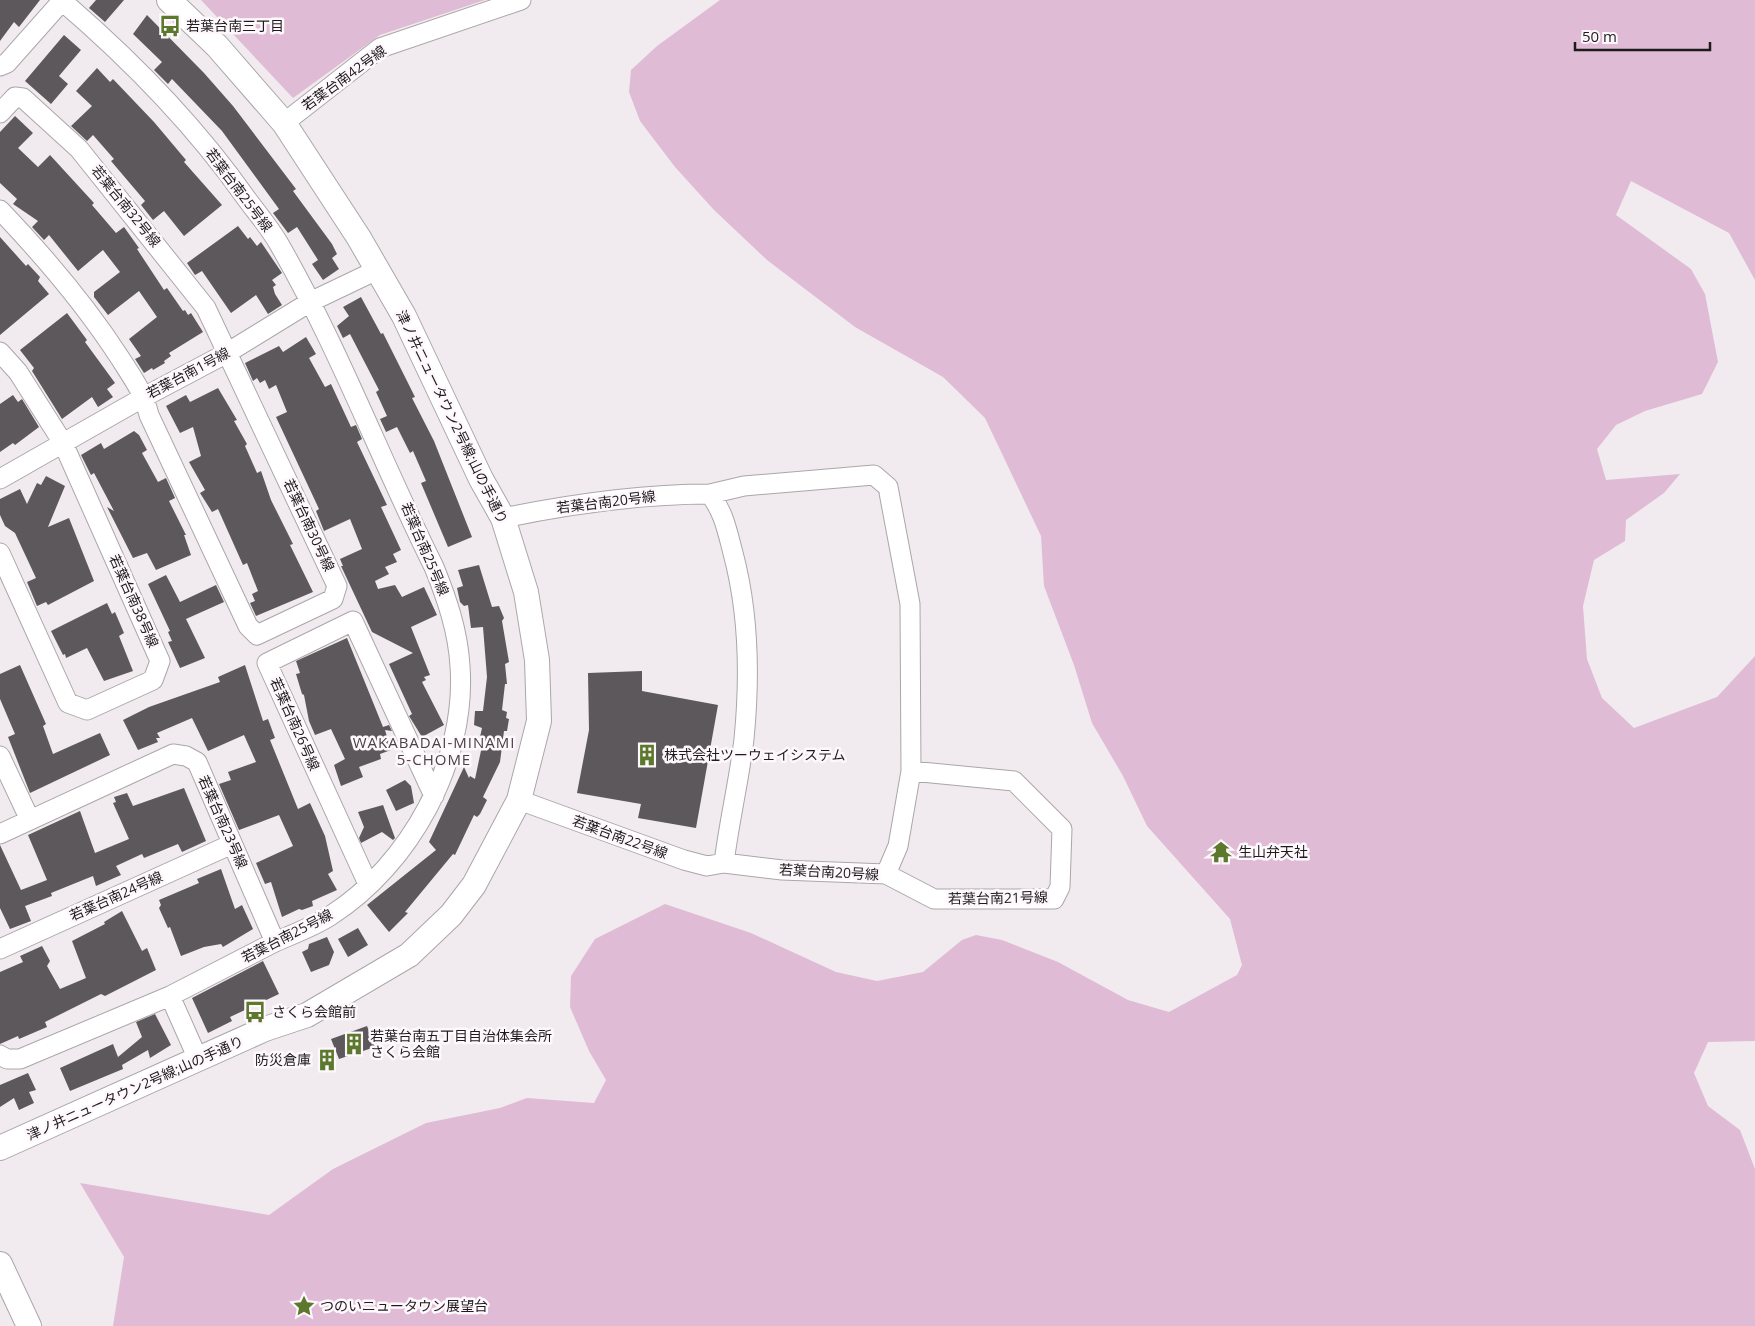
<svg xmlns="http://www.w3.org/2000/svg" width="1755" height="1326" font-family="'Open Sans','Noto Sans JP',sans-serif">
	<rect width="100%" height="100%" fill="#f1ebef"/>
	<!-- green -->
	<path fill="#e0bbd5" d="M201,0H485L380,35L293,98Z
		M720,0H1755V280L1729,233L1631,181L1616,215L1691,269L1705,294L1718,362L1702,394L1645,411L1616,425L1597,449L1606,480L1680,474L1664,493L1626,520L1625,541L1594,560L1583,606L1587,659L1602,698L1634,728L1717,697L1755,656V1041L1708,1042L1694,1073L1708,1106L1740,1130L1755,1169V1326H113L124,1257L80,1183L269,1215L333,1169L426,1123L500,1108L527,1098L594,1103L606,1080L589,1051L570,1007L571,976L595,939L665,904L751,933L836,972L877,981L923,972L962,940L976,935L1002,940L1058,962L1128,1000L1169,1012L1237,975L1242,965L1230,919L1147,826L1123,776L1092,723L1074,665L1044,586L1041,536L985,418L943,377L855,327L767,260L714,210L675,167L640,121L629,92L631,70L657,46Z"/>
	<!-- building -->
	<path fill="#5d585b" d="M0,0H40L19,27L14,22L0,41Z
		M96,0H124L105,22L89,8Z
		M147,15L204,73L233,106L296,189L293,191L332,244L337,254L332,258L339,269L323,280L312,264L318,260L297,227L288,233L273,213L279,209L222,131L172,79L168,84L154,70L162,62L133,34Z
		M64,35L81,50L59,76L68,84L51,104L25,81Z
		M97,68L110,82L113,79L154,122L186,160L184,162L222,205L184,236L164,211L153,220L141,205L145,201L111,161L114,159L93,135L87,141L71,126L92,106L76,91Z
		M15,116L33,133L18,148L38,167L50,155L94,203L92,205L116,233L124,227L139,248L137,249L164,290L167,288L183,311L185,310L188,315L191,313L203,332L169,353L171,356L164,361L165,363L153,370L152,368L144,373L135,359L141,356L129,339L157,317L139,291L108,315L94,297V292L120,272L103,250L78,271L49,235L44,240L32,227L38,221L13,204L17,199L0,183V132Z
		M238,226L248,239L250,237L257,246L261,242L282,273L272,280L276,285L273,287L275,294L282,305L268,314L256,295L231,313L202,271L195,275L187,263Z
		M0,237L26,266L28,264L40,277L38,281L49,294L0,335Z
		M361,297L381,334L383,333L415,397L412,398L434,441L472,537L448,547L421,483L426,481L413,451L410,453L397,427L386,432L380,419L387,416L376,392L379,390L350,334L343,338L337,326L349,316L343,307Z
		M67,313L87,340L85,342L115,383L107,389L113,397L98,407L92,397L62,419L32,371L34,368L20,350Z
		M306,337L316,354L309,358L325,387L331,384L351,427L356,425L362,439L357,442L387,505L381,507L401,550L393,554L397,562L385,567L389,574L375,581L378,589L395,585L402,597L424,587L437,615L411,627L430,675L424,677L426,680L422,682L444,725L422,737L409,716L412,714L389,664L413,653L372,632L341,566H343L340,559L362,549L350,519L324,531L316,511L319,509L276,417L287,412L276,385L269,389L265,380L260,383L257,378L253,381L245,363L279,346L283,352Z
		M218,388L237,420L234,421L247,444L245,446L257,473L261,471L271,500L293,544L290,545L313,592L256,616L250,603L255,601L252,594L258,591L247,563L243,565L218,509L212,512L200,493L205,490L189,462L201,456L193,427L180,433L166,406L186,395L190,402Z
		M13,395L18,402L22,399L39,427L15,445L13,443L0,452V404Z
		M134,431L139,435L147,450L142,453L158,482L166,478L175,498L169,501L186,535H184L191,555L156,570L147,553L133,558L107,507L114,511L94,473L91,475L81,455L101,443L104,449Z
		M46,476L65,486L48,527L69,518L94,581L48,605L46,602L37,606L27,582L36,578L15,533L5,526L0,515V499L20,489L27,504L37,483L41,485Z
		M479,565L492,607L499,606L504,618L502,621L509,662L505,664L507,684H505L502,710L507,712L506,718L509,719L507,731H504L500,762L483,797L487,800L480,814L477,817L474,815L455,855L453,854L405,912L408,913L389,932L367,905L436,850L429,842L464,767L469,778L470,776L475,779L482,746H478L482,728L474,725L475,711H483L487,677L483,627L471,628L468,605L464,606L460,602L457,588L463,586L458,570Z
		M166,575L180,602L216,585L224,602L186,619L205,658L180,668L168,642L172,641L168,632L170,631L148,584Z
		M107,603L112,614L115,612L124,633L119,636L133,671L104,681L87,648L66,658L65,654L63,655L51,631Z
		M347,638L383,727L389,725L392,731L385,730L391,750L380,754L381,759L359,767L363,777L341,786L334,765L345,759L331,729L315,735L309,721L304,695L302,694L296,674L300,673L296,661Z
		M20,665L46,724L43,726L53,754L100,733L110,755L30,793L8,737L15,734L0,699V674Z
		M245,665L263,721L268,719L275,738L270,740L298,809L310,803L325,836L333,871L328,874L337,890L312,901L313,906L302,910L299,909L282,917L271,882L265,884L256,863L293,846L279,815L239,830L219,784L231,780L228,772L256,762L244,735L208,751L192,718L157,733L160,738H156L158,742L138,750L123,720L149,707L220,682L218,677Z
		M642,671V691L718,705L696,828L638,818L641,804L577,793L589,730L588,673Z
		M405,780L411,786L414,803L396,811L386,790Z
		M184,788L206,841L182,852L178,844L144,858L142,854L116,866L121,875L96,886L93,876L51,893L52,896L25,906L31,921L10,929L0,908V845L21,890L47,880L28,835L80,811L95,853L129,839L113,803L116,802L114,797L127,793L133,806Z
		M383,805L395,838L393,840L382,832L361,843L359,838L364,827L358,812Z
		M221,869L235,909L242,905L253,929L223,947L221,944L204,947L181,956L170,927L168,928L159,908L161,905L159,900L199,883L197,879Z
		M122,911L142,951L147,948L156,970L105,996L101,994L45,1022L47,1027L19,1039L18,1036L0,1044V972L23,962L20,956L42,946L50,961L47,966L60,989L86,978L72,941L105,924L104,922Z
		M358,928L368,945L348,957L338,939Z
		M327,937L334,952L329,965L311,972L302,952L308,949L309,944Z
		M263,961L279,994L230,1017L232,1021L208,1033L192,998Z
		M155,1014L171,1045L150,1058L148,1050L122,1065L123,1069L70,1091L60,1068L113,1044L118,1057L142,1037L136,1022Z
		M367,1026L375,1047L339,1059L331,1039Z
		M28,1073L36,1090L29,1092L34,1103L19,1110L14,1098L0,1107V1085Z"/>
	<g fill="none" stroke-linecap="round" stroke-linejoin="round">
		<!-- minor casing -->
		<g stroke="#aba6a9" stroke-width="21">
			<path id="minor" d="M61,0C130,59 194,124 246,198C257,213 270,228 279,244C339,348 381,461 434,567C447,599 458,631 460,666C467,761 410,865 330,916C313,927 293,934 275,942C240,960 205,978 170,996L198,1059
				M0,66L7,63L62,1
				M0,113L15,97L23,98L79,149L206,308L337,586L333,599L257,635L248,626L149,415C144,393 132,377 120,358C85,304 44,256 0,210
				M284,123L380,48L521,0
				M0,352L18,372L63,443L160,661L153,680L87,710L68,703L0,553
				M0,479L144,397L227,353L310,302L377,270
				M503,518C571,504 640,494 710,494C724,513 727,530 733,553C749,613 750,678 744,739C739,781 729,822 724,863L782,870L886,874L898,846L911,771L910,604L888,487L874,475L744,486L710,494
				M0,756L30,820
				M519,800L684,860L707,866L724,863
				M0,834L173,754L186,756L197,762L275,942
				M886,874L934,899H1054L1060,887L1062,829L1014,781L911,771
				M368,884L267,663L353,621L434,796
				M0,949L232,844
				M0,1055L7,1059H20L170,996"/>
		</g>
		<!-- tertiary casing -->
		<g stroke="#aba6a9" stroke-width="26">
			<path id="tertiary" d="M0,1148L265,1029L307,1015L409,955L451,915L474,885L519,800L539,721L537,660L526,592L503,518L481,479L404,316L359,238L284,123L217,46L169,0
				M0,1264L29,1326"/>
		</g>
		<!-- minor -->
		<use href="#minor" stroke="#fff" stroke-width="19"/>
		<!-- tertiary -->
		<use href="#tertiary" stroke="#fff" stroke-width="24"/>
	</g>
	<!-- icons -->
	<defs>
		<g id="bus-bare" transform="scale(1.725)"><path d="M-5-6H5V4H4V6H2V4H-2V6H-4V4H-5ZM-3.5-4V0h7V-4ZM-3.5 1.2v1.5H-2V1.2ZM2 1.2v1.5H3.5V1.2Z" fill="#5b782d" stroke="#fef8fc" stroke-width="2.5" paint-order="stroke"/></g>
		<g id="building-bare" transform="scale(1.725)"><path d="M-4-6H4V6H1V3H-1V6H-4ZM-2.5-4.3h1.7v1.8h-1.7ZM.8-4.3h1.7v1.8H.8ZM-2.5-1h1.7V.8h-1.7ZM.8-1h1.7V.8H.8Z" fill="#5b782d" stroke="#fef8fc" stroke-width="2.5" paint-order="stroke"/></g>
		<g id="temple-bare" transform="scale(1.725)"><path d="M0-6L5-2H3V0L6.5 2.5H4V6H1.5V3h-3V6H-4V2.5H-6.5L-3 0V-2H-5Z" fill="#5b782d" stroke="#fef8fc" stroke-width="2.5" paint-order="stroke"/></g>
		<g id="sight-bare" transform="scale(1.725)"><path d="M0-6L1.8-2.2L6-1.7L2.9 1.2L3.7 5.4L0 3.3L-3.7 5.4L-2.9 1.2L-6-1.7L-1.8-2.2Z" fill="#5b782d" stroke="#fef8fc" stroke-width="2.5" paint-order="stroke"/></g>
	</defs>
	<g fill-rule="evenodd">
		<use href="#bus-bare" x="170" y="26"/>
		<use href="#building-bare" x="647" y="755"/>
		<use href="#temple-bare" x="1221" y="852"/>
		<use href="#bus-bare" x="255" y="1012"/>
		<use href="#building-bare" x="354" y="1044"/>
		<use href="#building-bare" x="327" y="1060"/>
		<use href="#sight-bare" x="304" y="1306"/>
	</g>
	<g text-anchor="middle" stroke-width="5" stroke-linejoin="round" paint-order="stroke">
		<!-- poi labels -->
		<g font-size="14" fill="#1d1b1c" stroke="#fef8fc" text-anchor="start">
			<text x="186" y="31">若葉台南三丁目</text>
			<text x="664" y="760">株式会社ツーウェイシステム</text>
			<text x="1238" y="857">生山弁天社</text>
			<text x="272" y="1017">さくら会館前</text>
			<text x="370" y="1041">若葉台南五丁目自治体集会所<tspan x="370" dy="16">さくら会館</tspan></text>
			<text x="311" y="1065" text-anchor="end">防災倉庫</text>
			<text x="320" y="1311">つのいニュータウン展望台</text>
		</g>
		<!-- street labels -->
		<g font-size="14" fill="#1d1b1c" stroke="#fef8fc">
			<text transform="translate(344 78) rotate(-36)" y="5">若葉台南42号線</text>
			<text transform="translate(239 190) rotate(53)" y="5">若葉台南25号線</text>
			<text transform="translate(126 206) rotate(51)" y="5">若葉台南32号線</text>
			<text transform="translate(188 373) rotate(-28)" y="5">若葉台南1号線</text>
			<text transform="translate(452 417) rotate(64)" y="5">津ノ井ニュータウン2号線;山の手通り</text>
			<text transform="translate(606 502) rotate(-7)" y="5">若葉台南20号線</text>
			<text transform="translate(309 525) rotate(65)" y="5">若葉台南30号線</text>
			<text transform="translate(425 549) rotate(67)" y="5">若葉台南25号線</text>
			<text transform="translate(134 601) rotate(66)" y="5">若葉台南38号線</text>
			<text transform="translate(295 724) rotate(66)" y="5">若葉台南26号線</text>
			<text transform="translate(223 822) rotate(66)" y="5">若葉台南23号線</text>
			<text transform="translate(620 837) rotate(20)" y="5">若葉台南22号線</text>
			<text transform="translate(829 872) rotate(3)" y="5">若葉台南20号線</text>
			<text transform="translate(116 896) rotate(-24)" y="5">若葉台南24号線</text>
			<text transform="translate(998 898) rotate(-1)" y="5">若葉台南21号線</text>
			<text transform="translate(287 936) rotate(-27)" y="5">若葉台南25号線</text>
			<text transform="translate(135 1088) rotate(-24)" y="5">津ノ井ニュータウン2号線;山の手通り</text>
		</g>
		<!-- neighbourhood labels -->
		<g font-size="15" letter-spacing="1" fill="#484347" stroke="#fef8fc">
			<text x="434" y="748">WAKABADAI-MINAMI<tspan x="434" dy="17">5-CHOME</tspan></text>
		</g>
	</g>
	<!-- scale -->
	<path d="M1575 42v8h135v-8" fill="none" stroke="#1d1b1c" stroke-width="2.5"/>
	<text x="1582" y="42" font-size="15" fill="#1d1b1c" stroke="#fef8fc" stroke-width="4" paint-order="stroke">50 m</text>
</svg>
